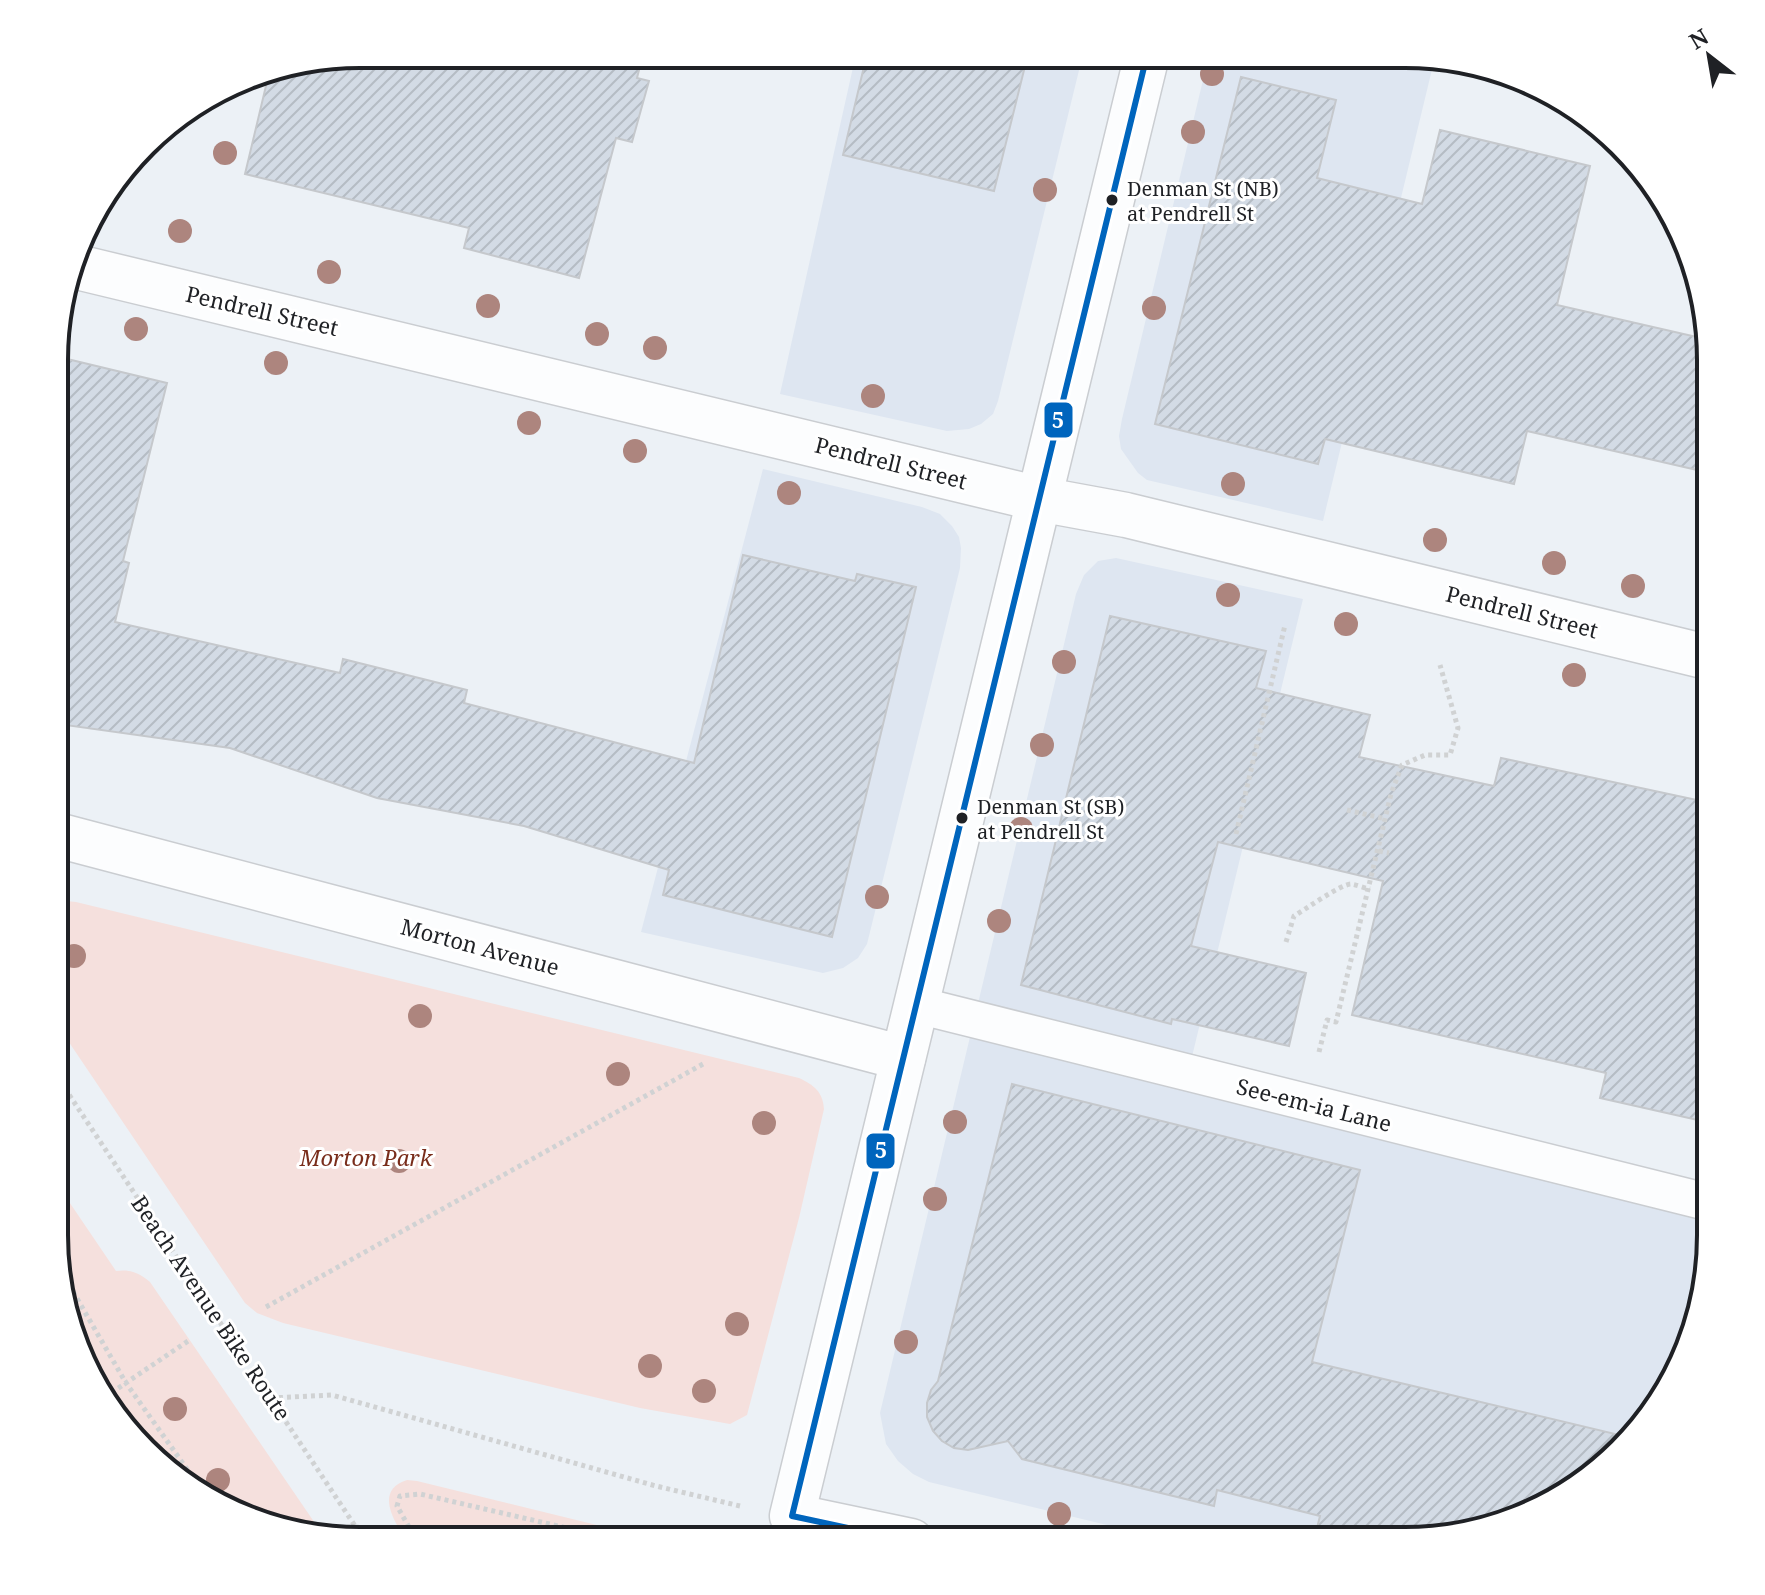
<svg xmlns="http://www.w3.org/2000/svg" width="1765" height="1595" font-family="'Noto Serif',serif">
	<defs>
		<pattern id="building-hatch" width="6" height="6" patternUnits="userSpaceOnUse" patternTransform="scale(2)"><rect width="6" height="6" fill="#d3dbe5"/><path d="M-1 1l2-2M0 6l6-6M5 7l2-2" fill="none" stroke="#b5bcc4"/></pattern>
	</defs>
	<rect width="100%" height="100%" fill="#ecf1f6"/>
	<!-- built -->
	<path fill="#dee6f1" d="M856,54H1083L998,401L993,414L981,424L969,429L947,431L780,394Z
		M1209,55H1426L1435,57L1323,521L1147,480L1138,473L1121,449L1119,436L1122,419Z
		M763,469L922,507L940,514L952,526L959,537L961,548L960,568L867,944L858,958L843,968L823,973L641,932Z
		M1116,558L1303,599L1188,1073L1711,1204V1236L1680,1370L1607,1465L1523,1518L1425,1540L1173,1541L929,1482L913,1474L898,1461L886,1444L880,1413L1076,594L1084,575L1098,561Z"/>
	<!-- green -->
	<path fill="#f5e0dd" d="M57,900L76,902L799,1078C814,1085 823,1092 824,1109L799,1218L747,1415L730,1424L640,1408L283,1323L257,1313L245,1303L56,1023Z
		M55,1181L116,1271C131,1269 139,1273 150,1282L321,1532L225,1510L130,1437L77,1352L55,1255Z
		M407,1480L417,1481L662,1541H407C394,1522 374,1490 407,1480Z"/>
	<!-- building -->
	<path fill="url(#building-hatch)" stroke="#c5c8cc" stroke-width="2" d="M360,54H643L637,78L649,81L632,142L616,138L579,278L464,248L469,228L245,174L270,69Z
		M867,54H1028L994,191L843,155Z
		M1241,77L1336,100L1317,178L1422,204L1440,130L1590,166L1557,305L1710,340V473L1527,431L1514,484L1325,439L1318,464L1155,424Z
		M59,357L167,383L123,561L129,563L115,622L340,673L343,659L467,690L464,703L694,763L743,555L855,581L857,574L916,587L832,937L663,895L669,870L524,826L377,798L230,748L58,724Z
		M1110,616L1266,651L1256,688L1370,715L1359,757L1494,786L1501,758L1711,803V1123L1600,1098L1606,1073L1352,1015L1383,881L1218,842L1191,946L1306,973L1289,1046L1172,1019L1171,1024L1021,985Z
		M1012,1084L1360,1170L1312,1362L1628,1437L1607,1465L1523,1518L1425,1540H1314L1320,1516L1217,1490L1214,1506L1022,1459L1008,1441L968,1450L954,1448L942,1441L933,1431L927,1417V1403L931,1390L938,1381Z"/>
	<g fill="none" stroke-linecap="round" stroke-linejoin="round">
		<!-- service casing -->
		<g stroke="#cacdd1" stroke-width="39">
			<path id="service" d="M917,1005L1711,1203"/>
		</g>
		<!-- minor casing -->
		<g stroke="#cacdd1" stroke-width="47">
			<path id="minor" d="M73,266L1039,499L1126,515L1711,658"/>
		</g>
		<!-- tertiary casing -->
		<g stroke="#cacdd1" stroke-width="47">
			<path id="tertiary" d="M57,835L903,1058"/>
		</g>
		<!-- secondary casing -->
		<g stroke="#cacdd1" stroke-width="47">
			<path id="secondary" d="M911,1541L792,1516L1147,55"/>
		</g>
		<!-- path -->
		<path stroke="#d0d2d3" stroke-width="5" stroke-dasharray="4 4" stroke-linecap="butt" d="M1347,810L1386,819
			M1236,834L1285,625
			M1379,851L1389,853
			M1286,942L1294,916C1306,909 1341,884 1351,884C1357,885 1364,888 1370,889
			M1319,1052L1327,1020L1336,1022L1391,794L1402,765L1425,755H1450L1458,728L1440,665
			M56,1075L365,1541
			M57,1264L126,1383L206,1496
			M266,1307L703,1064
			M105,1397L191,1339
			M271,1398L332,1395L656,1486L740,1506
			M417,1541L397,1506L400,1496L420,1494L623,1541"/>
		<!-- service -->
		<use href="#service" stroke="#fcfdfe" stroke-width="36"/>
		<!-- minor -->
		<use href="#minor" stroke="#fcfdfe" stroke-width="44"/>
		<!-- tertiary -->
		<use href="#tertiary" stroke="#fcfdfe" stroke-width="44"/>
		<!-- secondary -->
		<use href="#secondary" stroke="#fcfdfe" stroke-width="44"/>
		<!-- bus-1 casing -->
		<g stroke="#fff" stroke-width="12">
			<path id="bus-1" d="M792,1516L1147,55
				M792,1516L909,1541"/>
		</g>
		<!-- bus-1 -->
		<use href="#bus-1" stroke="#0065bd" stroke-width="6"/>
	</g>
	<!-- trees -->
	<g fill="#ad857e">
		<circle cx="1212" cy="74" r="12"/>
		<circle cx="1193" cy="132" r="12"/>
		<circle cx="225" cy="153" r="12"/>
		<circle cx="1045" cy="190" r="12"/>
		<circle cx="180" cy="231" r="12"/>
		<circle cx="329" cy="272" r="12"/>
		<circle cx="488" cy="306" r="12"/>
		<circle cx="1154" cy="308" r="12"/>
		<circle cx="136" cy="329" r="12"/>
		<circle cx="597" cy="334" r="12"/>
		<circle cx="655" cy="348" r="12"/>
		<circle cx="276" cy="363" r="12"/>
		<circle cx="873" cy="396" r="12"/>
		<circle cx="529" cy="423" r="12"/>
		<circle cx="635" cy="451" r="12"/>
		<circle cx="1233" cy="484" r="12"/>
		<circle cx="789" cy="493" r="12"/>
		<circle cx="1435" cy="540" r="12"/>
		<circle cx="1554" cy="563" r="12"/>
		<circle cx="1633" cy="586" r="12"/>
		<circle cx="1228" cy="595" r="12"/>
		<circle cx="1346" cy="624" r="12"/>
		<circle cx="1064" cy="662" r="12"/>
		<circle cx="1574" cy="675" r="12"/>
		<circle cx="1042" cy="745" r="12"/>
		<circle cx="1021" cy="829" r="12"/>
		<circle cx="877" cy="897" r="12"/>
		<circle cx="999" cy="921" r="12"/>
		<circle cx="74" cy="956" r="12"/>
		<circle cx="420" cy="1016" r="12"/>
		<circle cx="618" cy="1074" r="12"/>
		<circle cx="955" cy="1122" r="12"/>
		<circle cx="764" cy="1123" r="12"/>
		<circle cx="399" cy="1161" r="12"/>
		<circle cx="935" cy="1199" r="12"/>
		<circle cx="737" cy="1324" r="12"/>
		<circle cx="906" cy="1342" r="12"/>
		<circle cx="650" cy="1366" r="12"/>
		<circle cx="704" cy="1391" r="12"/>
		<circle cx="175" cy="1409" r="12"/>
		<circle cx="218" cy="1480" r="12"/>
		<circle cx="1059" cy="1514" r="12"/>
	</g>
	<!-- markers -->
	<g fill="#1f2125" stroke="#fff" stroke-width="3">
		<circle cx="1112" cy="200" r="7"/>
		<circle cx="962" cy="818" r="7"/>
	</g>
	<g text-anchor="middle" stroke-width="6" stroke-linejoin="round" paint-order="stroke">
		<!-- bus labels -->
		<g font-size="20" fill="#1f2125" stroke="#fff" text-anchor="start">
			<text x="1127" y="196">Denman St (NB)<tspan x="1127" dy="25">at Pendrell St</tspan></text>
			<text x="977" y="814">Denman St (SB)<tspan x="977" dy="25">at Pendrell St</tspan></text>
		</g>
		<!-- street labels -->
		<g font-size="22" fill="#1f2125" stroke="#fff">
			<text transform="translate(262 311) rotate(13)" y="8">Pendrell Street</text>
			<text transform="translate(891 463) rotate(14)" y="8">Pendrell Street</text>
			<text transform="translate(1522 612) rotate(14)" y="8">Pendrell Street</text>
			<text transform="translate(480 947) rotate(15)" y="8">Morton Avenue</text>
			<text transform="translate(1314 1105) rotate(14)" y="8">See-em-ia Lane</text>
			<text transform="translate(211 1308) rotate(56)" y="8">Beach Avenue Bike Route</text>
		</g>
		<!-- park labels -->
		<g font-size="22" font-style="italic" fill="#792d1b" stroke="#fff">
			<text x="366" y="1166">Morton Park</text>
		</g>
	</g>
	<!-- crop -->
	<path d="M0 0H1765V1595H0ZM360 68H1405A292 292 0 0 1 1697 360V1235A292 292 0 0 1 1405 1527H360A292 292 0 0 1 68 1235V360A292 292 0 0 1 360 68Z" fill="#fff" fill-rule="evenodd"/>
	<path fill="none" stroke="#1f2125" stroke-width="4" d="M360 68H1405A292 292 0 0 1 1697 360V1235A292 292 0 0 1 1405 1527H360A292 292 0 0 1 68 1235V360A292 292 0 0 1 360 68Z"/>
	<g stroke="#fff" stroke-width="3">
		<rect x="1043" y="401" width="31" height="38" rx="8" fill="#0065bd"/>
		<rect x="865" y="1132" width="31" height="38" rx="8" fill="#0065bd"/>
	</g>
	<g font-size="22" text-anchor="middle" font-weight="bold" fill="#fff">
		<text x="1058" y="428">5</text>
		<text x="881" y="1158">5</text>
	</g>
	<!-- north arrow -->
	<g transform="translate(1709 56) rotate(329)" stroke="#ffffff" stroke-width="6" paint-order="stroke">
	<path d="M0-6L14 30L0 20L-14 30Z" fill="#1f2125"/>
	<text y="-12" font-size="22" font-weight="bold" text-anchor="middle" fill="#1f2125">N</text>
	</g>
</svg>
